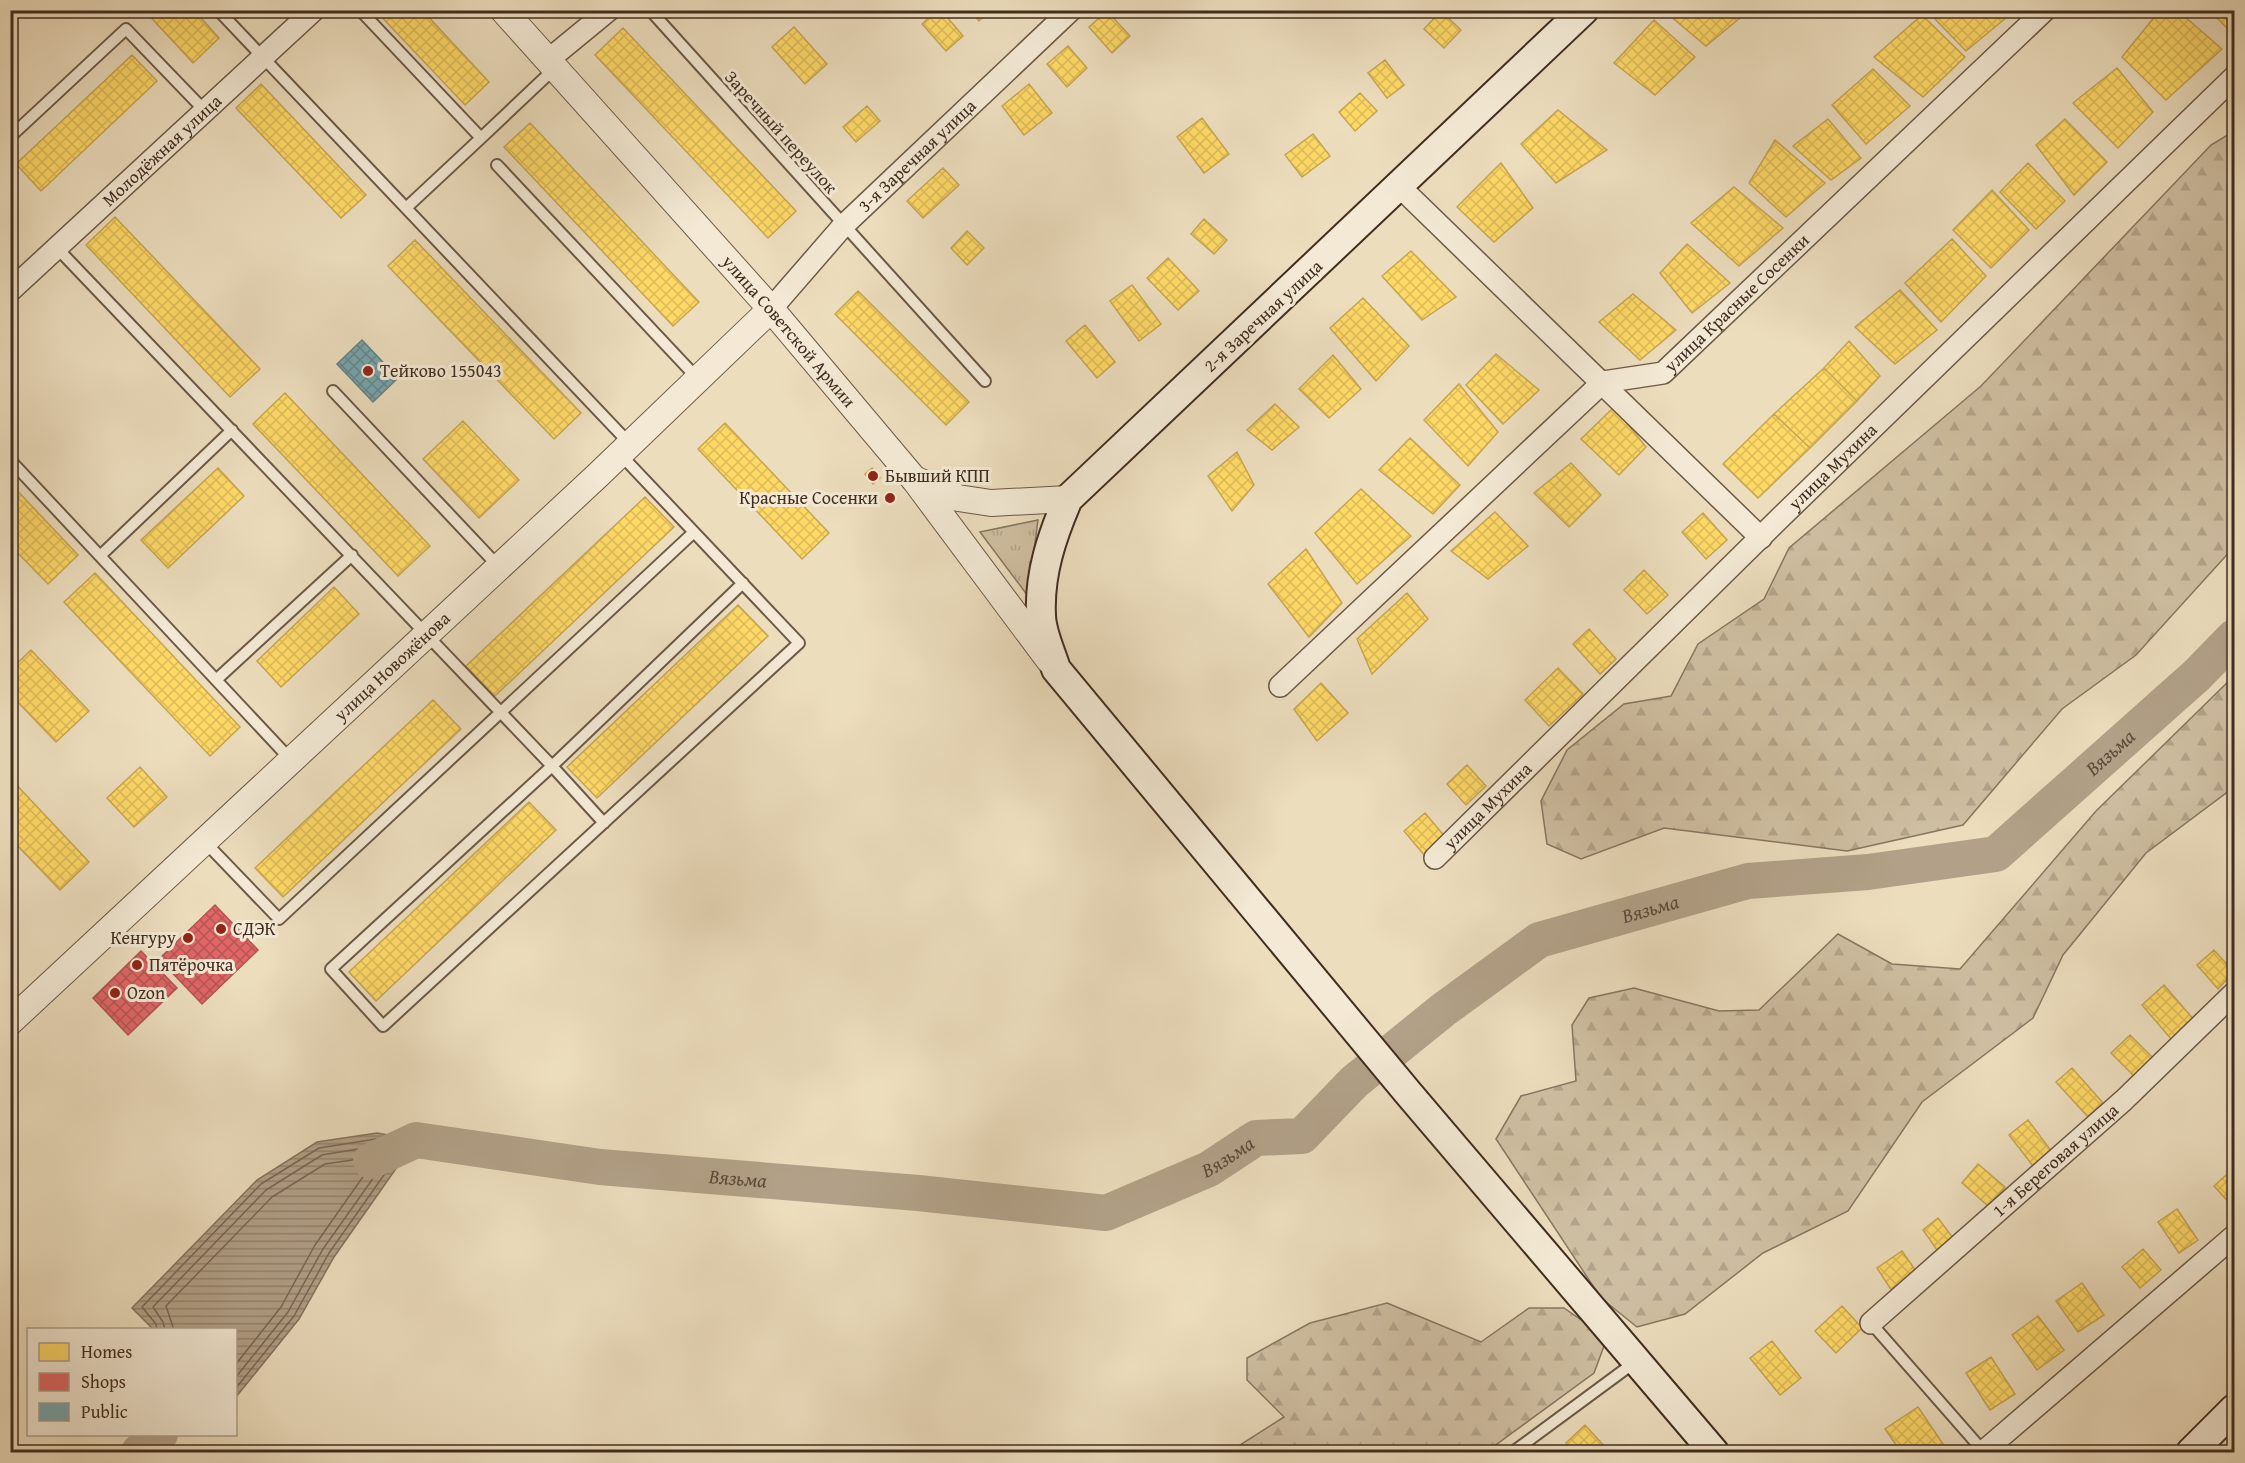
<svg xmlns="http://www.w3.org/2000/svg" width="2245" height="1463" font-family="'Gentium Book Plus',serif">
	<defs>
		<pattern id="grass-tufts" width="24" height="20" patternUnits="userSpaceOnUse" patternTransform="scale(1.5)"><rect width="24" height="20" fill="#cfbfa2"/><path d="M3 7l-1-3M5 7V3M7 7l1-3M15 17l-1-3M17 17v-4M19 17l1-3" fill="none" stroke="#b3a48b"/></pattern>
		<pattern id="forest-firs" width="22" height="20" patternUnits="userSpaceOnUse" patternTransform="scale(1.5)"><rect width="22" height="20" fill="#cfbfa2"/><path d="M5 1l3.5 6h-7zM16 11l3.5 6h-7z" fill="#b3a48b"/></pattern>
		<pattern id="water-rules" width="6" height="5" patternUnits="userSpaceOnUse" patternTransform="scale(1.5)"><rect width="6" height="5" fill="#b2a188"/><path d="M0 2.5h6" fill="none" stroke="#92846f"/></pattern>
		<pattern id="homes-cross-hatch" width="8" height="8" patternUnits="userSpaceOnUse" patternTransform="scale(1.5)"><rect width="8" height="8" fill="#ffd966"/><path d="M0 0l8 8M0 8l8-8" fill="none" stroke="#dcbb58"/></pattern>
		<pattern id="shops-cross-hatch" width="8" height="8" patternUnits="userSpaceOnUse" patternTransform="scale(1.5)"><rect width="8" height="8" fill="#e06666"/><path d="M0 0l8 8M0 8l8-8" fill="none" stroke="#b75454"/></pattern>
		<pattern id="public-cross-hatch" width="8" height="8" patternUnits="userSpaceOnUse" patternTransform="scale(1.5)"><rect width="8" height="8" fill="#76a5af"/><path d="M0 0l8 8M0 8l8-8" fill="none" stroke="#62878e"/></pattern>
	</defs>
	<rect width="100%" height="100%" fill="#ecddbd"/>
	<filter id="stains"><feTurbulence type="fractalNoise" baseFrequency=".00333" numOctaves="4"/><feColorMatrix values="0 0 0 0 .2 0 0 0 0 .09 0 0 0 0 .02 0 0 0 .5 -.17"/></filter>
	<radialGradient id="worn" r=".72"><stop offset=".6" stop-color="#630" stop-opacity="0"/><stop offset="1" stop-color="#630" stop-opacity=".3"/></radialGradient>
	<!-- grass -->
	<path fill="url(#grass-tufts)" stroke="#887661" stroke-width="1.5" d="M1038,520L1028,596L980,532Z"/>
	<!-- forest -->
	<path fill="url(#forest-firs)" stroke="#887661" stroke-width="1.5" d="M2234,131V547L2136,655L2062,709L1963,825L1847,851L1664,828L1581,859L1547,844L1541,801L1567,750L1624,704L1671,696L1698,644L1764,599L1789,548L1981,386L2211,145Z
		M2234,676V787L2146,853L2063,955L2033,1018L1922,1102L1848,1211L1763,1253L1685,1314L1637,1327L1601,1298L1496,1139L1521,1096L1576,1081L1572,1025L1589,998L1634,988L1719,1011L1759,1010L1838,934L1892,964L1960,969L2096,811Z
		M1387,1303L1481,1342L1529,1308H1564L1607,1338L1594,1373L1486,1452H1229L1284,1417L1247,1380V1358L1310,1323Z"/>
	<!-- water -->
	<path fill="url(#water-rules)" stroke="#85735e" stroke-width="1.5" d="M377,1133L416,1140L334,1257L299,1319L236,1397V1330L153,1329L132,1308L257,1180L317,1142Z"/>
	<!-- homes -->
	<path fill="url(#homes-cross-hatch)" stroke="#c6a551" stroke-width="1.5" d="M144,10H194L219,38L193,63Z
		M375,10H422L489,82L465,105Z
		M937,10H941L963,36L946,51L922,24Z
		M970,10H991L979,21Z
		M1663,10H1733L1740,18L1706,46Z
		M1944,10H2000L2007,17L1966,51L1935,19Z
		M2160,10H2177L2222,49L2166,100L2122,57Z
		M2209,10H2234V31L2232,33Z
		M1107,11L1130,36L1112,53L1089,27Z
		M1441,11L1461,30L1444,48L1424,29Z
		M1922,15L1965,57L1923,97L1874,57Z
		M1654,20L1695,57L1655,95L1614,63Z
		M794,27L827,64L805,84L772,47Z
		M623,28L796,211L768,238L595,55Z
		M1068,46L1087,68L1067,87L1047,64Z
		M132,55L157,81L41,191L16,164Z
		M1385,60L1404,85L1387,98L1368,73Z
		M2117,68L2153,112L2118,148L2073,103Z
		M1873,69L1910,106L1866,144L1832,105Z
		M261,84L366,195L341,218L236,108Z
		M1029,84L1052,113L1024,135L1002,106Z
		M1360,93L1377,111L1355,131L1339,112Z
		M867,106L880,121L856,142L843,127Z
		M1558,110L1607,150L1556,183L1521,144Z
		M1202,118L1229,154L1204,173L1177,137Z
		M1828,119L1861,158L1831,180L1793,146Z
		M2065,119L2107,162L2074,195L2036,145Z
		M530,123L699,302L673,326L504,147Z
		M1313,134L1330,156L1302,177L1285,155Z
		M1775,140L1825,183L1786,217L1749,183Z
		M1501,163L1533,208L1494,242L1457,207Z
		M2028,163L2065,201L2036,229L2000,192Z
		M943,168L959,185L923,218L907,201Z
		M1734,187L1783,228L1739,266L1691,223Z
		M1992,190L2029,230L1991,268L1953,230Z
		M115,217L260,369L230,397L86,245Z
		M1204,219L1227,240L1214,254L1191,234Z
		M967,231L984,248L967,265L951,248Z
		M1952,239L1986,276L1941,322L1905,283Z
		M415,240L581,413L554,439L388,266Z
		M1687,244L1730,283L1692,313L1660,273Z
		M1411,251L1456,297L1422,320L1382,276Z
		M1168,258L1199,291L1178,310L1147,278Z
		M1132,285L1161,324L1139,341L1110,301Z
		M1900,290L1937,330L1895,364L1855,327Z
		M858,291L969,402L946,425L835,314Z
		M1633,294L1676,330L1640,360L1599,322Z
		M1363,298L1409,346L1376,381L1330,328Z
		M1085,325L1115,362L1097,378L1066,341Z
		M1849,341L1880,376L1857,401L1824,368Z
		M1496,354L1539,390L1503,424L1466,385Z
		M1333,355L1361,389L1329,418L1299,389Z
		M1824,368L1857,401L1810,448L1774,414Z
		M1459,384L1498,432L1468,466L1424,420Z
		M285,393L430,546L398,576L253,424Z
		M1275,404L1299,427L1272,450L1247,430Z
		M1614,407L1646,447L1619,475L1581,439Z
		M1774,414L1810,448L1758,498L1723,464Z
		M463,421L519,480L479,518L423,459Z
		M725,423L829,533L802,559L698,449Z
		M1410,438L1460,485L1433,514L1379,470Z
		M1237,452L1254,485L1232,511L1208,476Z
		M1571,463L1601,495L1569,527L1534,493Z
		M218,468L244,496L168,568L141,540Z
		M872,468L880,478L873,484L865,474Z
		M10,483L78,555L48,584L10,545Z
		M1361,489L1411,536L1357,584L1315,533Z
		M645,497L674,527L495,696L466,666Z
		M1495,512L1528,546L1488,579L1451,551Z
		M1703,513L1727,540L1706,559L1682,532Z
		M1306,549L1342,603L1309,637L1268,584Z
		M1644,570L1668,595L1647,614L1624,590Z
		M95,573L240,727L210,756L64,602Z
		M334,587L359,614L281,687L257,661Z
		M1407,593L1428,619L1372,674L1357,639Z
		M738,605L768,636L597,798L567,767Z
		M1589,629L1616,659L1600,674L1573,644Z
		M31,650L89,711L56,742L10,694V670Z
		M1558,668L1583,694L1549,726L1525,700Z
		M1321,683L1348,713L1317,741L1294,709Z
		M433,700L461,729L283,897L255,868Z
		M1467,765L1486,786L1466,805L1447,784Z
		M140,767L167,797L134,827L107,798Z
		M10,778L89,862L60,890L10,838Z
		M529,802L556,830L376,1001L349,972Z
		M1425,813L1446,838L1425,856L1404,831Z
		M2214,950L2234,972L2218,989L2197,965Z
		M2164,985L2195,1021L2172,1040L2142,1005Z
		M2130,1035L2153,1058L2134,1076L2111,1053Z
		M2072,1068L2103,1103L2088,1117L2056,1082Z
		M2028,1120L2052,1152L2033,1166L2009,1135Z
		M1978,1164L2005,1187L1988,1206L1962,1183Z
		M2234,1168V1208L2214,1186Z
		M2177,1209L2198,1240L2179,1253L2158,1222Z
		M1938,1218L1953,1238L1937,1250L1923,1230Z
		M2143,1249L2161,1270L2140,1288L2122,1267Z
		M1902,1251L1918,1274L1892,1291L1877,1268Z
		M2082,1283L2104,1315L2078,1332L2056,1301Z
		M1842,1306L1862,1328L1836,1353L1815,1331Z
		M2038,1316L2064,1350L2037,1370L2012,1335Z
		M1772,1341L1801,1378L1780,1395L1750,1358Z
		M1991,1357L2015,1394L1990,1410L1966,1373Z
		M1918,1407L1947,1450L1943,1452H1901L1885,1429Z
		M1585,1425L1607,1449L1604,1452H1575L1566,1443Z"/>
	<!-- shops -->
	<path fill="url(#shops-cross-hatch)" stroke="#b05551" stroke-width="1.5" d="M215,905L258,950L202,1004L159,959Z
		M141,951L177,988L128,1035L93,998Z"/>
	<!-- public -->
	<path fill="url(#public-cross-hatch)" stroke="#668184" stroke-width="1.5" d="M362,340L398,378L373,402L337,364Z"/>
	<g fill="none" stroke-linecap="round" stroke-linejoin="round">
		<!-- shore -->
		<path stroke="#7a6754" stroke-width="1.5" d="M157,1330L156,1324L142,1307L261,1184L319,1148L376,1139L403,1144V1148L329,1253L294,1316L236,1388
			M165,1330L163,1322L153,1307L266,1190L322,1155L376,1146L390,1149L391,1153L323,1249L288,1312L236,1377
			M174,1330L166,1306L272,1197L325,1164L373,1157L374,1161L315,1245L281,1307L236,1364"/>
		<!-- river -->
		<g stroke="#b2a188" stroke-width="36">
			<path id="s1" d="M371,1161L416,1140L600,1167L918,1193L1106,1213L1209,1169L1256,1138L1302,1136L1354,1082L1443,1010L1539,940L1748,881L1868,872L1996,854L2197,675L2234,637"/>
			<path d="M139,1452L160,1434"/>
		</g>
		<!-- service casing -->
		<g stroke="#6c5947" stroke-width="14">
			<path id="service" d="M218,10L630,444
				M360,10L481,138L554,69
				M650,10L985,381
				M10,137L126,29L205,111
				M497,165L698,379
				M406,208L481,138
				M57,248L552,766L331,969L383,1026L799,643L620,454
				M333,391L499,567
				M232,430L100,556L291,760
				M10,460L100,556
				M216,680L352,555
				M604,823L552,766L743,583
				M205,842L279,919L694,532
				M1871,1323L1984,1452
				M1513,1452L1635,1362"/>
		</g>
		<!-- minor casing -->
		<g stroke="#6c5947" stroke-width="24">
			<g id="minor">
				<path d="M547,61L609,10"/>
				<path d="M1399,186L1761,538"/>
				<path id="s2" d="M10,291L314,10"/>
				<path id="s3" d="M771,309L843,226L1071,10"/>
				<path id="s4" d="M1280,686L1603,382L1663,373L2045,10"/>
				<path id="s5" d="M1435,858L1781,517L2234,77"/>
				<path id="s6" d="M1871,1323L2124,1100L2234,993"/>
				<path d="M1983,1452L2234,1236"/>
			</g>
		</g>
		<!-- tertiary casing -->
		<g stroke="#6c5947" stroke-width="28">
			<g id="tertiary">
				<path id="s7" d="M503,10L771,309L914,479L1049,660"/>
				<path d="M914,479L958,498L991,503L1068,499"/>
				<path id="s8" d="M10,1022L597,476L771,309"/>
			</g>
		</g>
		<!-- secondary casing -->
		<g stroke="#412d20" stroke-width="32">
			<path id="secondary" d="M1584,10L1068,499C1052,536 1039,574 1041,615C1041,632 1051,652 1056,669L1409,1094L1714,1452
				M2191,1452L2234,1409"/>
		</g>
		<!-- service -->
		<use href="#service" stroke="#f3e9d4" stroke-width="10"/>
		<!-- minor -->
		<use href="#minor" stroke="#f3e9d4" stroke-width="21"/>
		<!-- tertiary -->
		<use href="#tertiary" stroke="#f3e9d4" stroke-width="26"/>
		<!-- secondary -->
		<use href="#secondary" stroke="#f3e9d4" stroke-width="28"/>
	</g>
	<!-- markers -->
	<g fill="#8f2418" stroke="#f3e9d4" stroke-width="2">
		<circle cx="368" cy="371" r="6"/>
		<circle cx="873" cy="476" r="6"/>
		<circle cx="890" cy="498" r="6"/>
		<circle cx="221" cy="929" r="6"/>
		<circle cx="188" cy="938" r="6"/>
		<circle cx="137" cy="965" r="6"/>
		<circle cx="115" cy="993" r="6"/>
	</g>
	<g text-anchor="middle" stroke-width="6" stroke-linejoin="round" paint-order="stroke">
		<!-- street labels -->
		<g font-size="18" fill="#412d20" stroke="#f3e9d4">
			<text transform="translate(781 132) rotate(48)" y="6">Заречный переулок</text>
			<text dy="6" stroke="none"><textPath href="#s2" startOffset="207">Молодёжная улица</textPath></text>
			<text dy="6" stroke="none"><textPath href="#s3" startOffset="212">3-я Заречная улица</textPath></text>
			<text dy="6" stroke="none"><textPath href="#s4" startOffset="606">улица Красные Сосенки</textPath></text>
			<text transform="translate(1263 316) rotate(-43)" y="6">2-я Заречная улица</text>
			<text dy="6" stroke="none"><textPath href="#s7" startOffset="430">улица Советской Армии</textPath></text>
			<text dy="6" stroke="none"><textPath href="#s5" startOffset="558">улица Мухина</textPath></text>
			<text dy="6" stroke="none"><textPath href="#s8" startOffset="522">улица Новожёнова</textPath></text>
			<text dy="6" stroke="none"><textPath href="#s5" startOffset="74">улица Мухина</textPath></text>
			<text dy="6" stroke="none"><textPath href="#s6" startOffset="246">1-я Береговая улица</textPath></text>
		</g>
		<!-- poi labels -->
		<g font-size="18" fill="#412d20" stroke="#f3e9d4" text-anchor="start">
			<text x="380" y="377">Тейково 155043</text>
			<text x="885" y="482">Бывший КПП</text>
			<text x="878" y="504" text-anchor="end">Красные Сосенки</text>
			<text x="233" y="935">СДЭК</text>
			<text x="176" y="944" text-anchor="end">Кенгуру</text>
			<text x="149" y="971">Пятёрочка</text>
			<text x="127" y="999">Ozon</text>
		</g>
		<!-- water labels -->
		<g font-size="20" font-style="italic" fill="#5d4a3a" stroke="#f3e9d4">
			<text dy="7" stroke="none"><textPath href="#s1" startOffset="1886">Вязьма</textPath></text>
			<text dy="7" stroke="none"><textPath href="#s1" startOffset="1382">Вязьма</textPath></text>
			<text dy="7" stroke="none"><textPath href="#s1" startOffset="878">Вязьма</textPath></text>
			<text dy="7" stroke="none"><textPath href="#s1" startOffset="374">Вязьма</textPath></text>
		</g>
	</g>
	<!-- margin -->
	<rect width="2245" height="1463" fill="none" stroke="#ecddbd" stroke-width="36"/>
	<rect x="12" y="12" width="2221" height="1439" fill="none" stroke="#412d20" stroke-width="3"/>
	<rect x="18" y="18" width="2209" height="1427" fill="none" stroke="#412d20" stroke-width="1.5"/>
	<!-- legend -->
	<rect x="27" y="1328" width="210" height="108" fill="#f3e9d4" stroke="#ac9e8c" stroke-width="1.5"/>
	<rect x="39" y="1343" width="30" height="18" fill="#ffd966" stroke="#ac9e8c" stroke-width="1.5"/>
	<text x="81" y="1358" font-size="18" fill="#412d20">Homes</text>
	<rect x="39" y="1373" width="30" height="18" fill="#e06666" stroke="#ac9e8c" stroke-width="1.5"/>
	<text x="81" y="1388" font-size="18" fill="#412d20">Shops</text>
	<rect x="39" y="1403" width="30" height="18" fill="#76a5af" stroke="#ac9e8c" stroke-width="1.5"/>
	<text x="81" y="1418" font-size="18" fill="#412d20">Public</text>
	<rect width="100%" height="100%" filter="url(#stains)"/>
	<rect width="100%" height="100%" fill="url(#worn)"/>
</svg>
